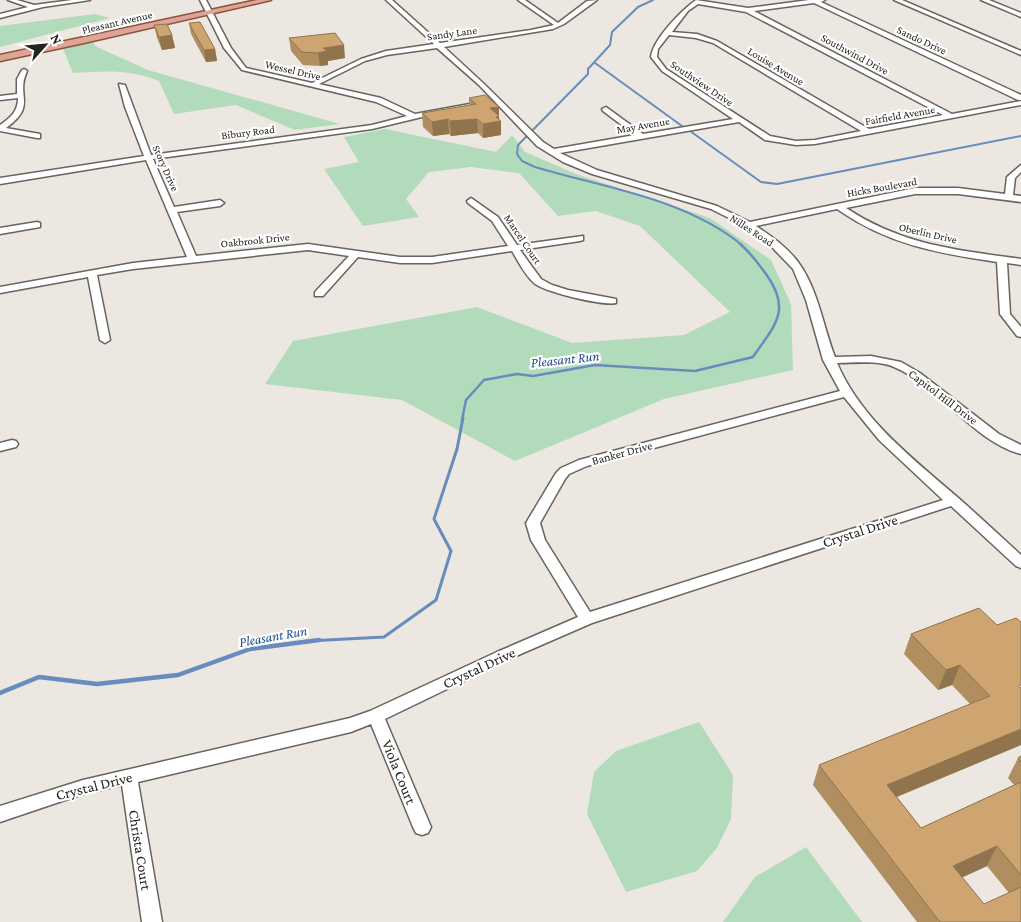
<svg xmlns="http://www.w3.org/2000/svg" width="1021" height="922" font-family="'Crimson Pro',serif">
	<rect width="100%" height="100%" fill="#ece7e0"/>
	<!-- green -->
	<path fill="#b2dbbc" d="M95,14L110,18L0,47V26Z
		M93,42L95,46L148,70L340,124L295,130L236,105L174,114L159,81C131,69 103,71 73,73L63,49Z
		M385,129L496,152L512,135L525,152L576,174L710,218L771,260L791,304L793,370L664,399L515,461L402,400L265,384L293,341L477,307L572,343L684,335L730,312L640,226L596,211L558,216L519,173L471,167L429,172L406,199L419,217L363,226L324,169L359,162L344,137Z
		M699,722L733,775L731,819L717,848L697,871L626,892L587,814L594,772L616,751Z
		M806,847L862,922H723L755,877Z"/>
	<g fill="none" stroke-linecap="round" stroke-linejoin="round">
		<!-- stream-far3 -->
		<path stroke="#678cbd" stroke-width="2" d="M653,0L638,7L612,32L610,45L588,69V74L518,145L517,154L522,161L535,167C605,188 684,198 742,245
			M595,63L682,126
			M690,131L761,182L777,184L1021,136"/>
		<!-- stream-far2 -->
		<path stroke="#678cbd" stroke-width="2.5" d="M462,420L466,400L484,380L517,374L533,376L595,365L695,371L753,357C775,325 792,310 766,274C758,263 751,253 740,244"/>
		<!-- stream-far1 -->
		<path stroke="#678cbd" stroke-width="3" d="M308,641L384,637L436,600L451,551L434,519L457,449L463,418"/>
		<!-- stream -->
		<path stroke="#678cbd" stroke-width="4.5" d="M0,693L39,677L97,684L178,675L250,649L319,640"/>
		<!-- minor casing -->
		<g stroke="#68645e" stroke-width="3">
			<path id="minor" d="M8,0H17L34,5L72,0H90L43,7L0,18V14L28,7Z
				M200,0H206L231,48L246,68L312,83L361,59L386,51L434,44L386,0H392L440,43L531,30L554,25L518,0H525L558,23L587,1L597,0L564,24L553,29L444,47L483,83L543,142L554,149L635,135L603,111L602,109L606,107L643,134L733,119L662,71L651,57C653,39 682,10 696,0L748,8L809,0H825L821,2L1021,95V100H1018L814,3L754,11L952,114L1021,101V105L815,144L796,145L765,140L739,122L560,153L597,170L717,206L750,222L915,188H958L1005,194L1007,177L1021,165V172L1015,178L1013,195L1021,196V202L958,194H915L846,208C902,245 956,250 1021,259V265L1007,263L1010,314L1021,327V337L1017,336L1000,314L997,262C937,253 889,245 837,209L756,226C771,236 787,247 798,262C818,289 823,326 835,357L871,356L901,362L920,373L999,434L1021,445V454C974,442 938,385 894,367C877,360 855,363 837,363C861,419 911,457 956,496C978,515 999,535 1021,555V568L1016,566L951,506L592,623L507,660L385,719L431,827L428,833L422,835L416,833L413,827L371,724L351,732L138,782L162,922H142L122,785L83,794L0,822V806L83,780L350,718L370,711L497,652L578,617L531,540L526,523L556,473L561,468L579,460L840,391L823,360L806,300L793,269L766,241L739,223L711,209L592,174L563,162L537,146L479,85L437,48L387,55L365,61L319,84L381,98L415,114L486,101H489V105L447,111L372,129L153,159L174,207L220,200L224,203L220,206L177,212L196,256L308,244L400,257H432L508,246L492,221L468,203L467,201L471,198L498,217L517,245L583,236V240L580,241L520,250L541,279L552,285L568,290L616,299V303C603,306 544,292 534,283C525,275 518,261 512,251L432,263H400L358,257L323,296H315V292L349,256L308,250L133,269L97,275L110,340L105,343L100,340L88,277L0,293V287L133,263L187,257L146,160L0,184V178L144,156L125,107L119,84L125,85L151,155L372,125L407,116L376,102L242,70L224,48ZM698,4L746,12L943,115L869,129L717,41L697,34L672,32L688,11ZM669,35L696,38L713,43L861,131L815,140L796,141L770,136L666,69L657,57L658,49ZM844,397L879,440L943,500L590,612L545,540L540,523L565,479L569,474L587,466Z
				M894,0H902L1021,51V55Z
				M981,0H989L1021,13V17Z
				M24,69L27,71C15,97 38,105 6,128L40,134V138H37L0,131V125C10,118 18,112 18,98L0,100V96L17,94V79L22,70Z
				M37,222L40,223V227L0,234V228Z
				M12,440L16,441L18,444L16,447L0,451V443Z"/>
		</g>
		<!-- major casing -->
		<g stroke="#8d513e" stroke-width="3">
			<path id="major" d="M257,0H271L84,43L0,61V55Z"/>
		</g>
		<!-- minor -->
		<use href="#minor" fill="#fff" fill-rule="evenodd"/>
		<!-- major -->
		<use href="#major" fill="#dca595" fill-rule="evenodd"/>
	</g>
	<!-- wall -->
	<path fill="#b18e60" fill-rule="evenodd" d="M189,23L215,49L217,61L206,62L191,34Z
		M154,25L172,35L175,48L162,50L157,38Z
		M289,38L345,58L328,61V65L320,66L303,65L291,51Z
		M469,98L499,120L501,135L483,138L478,133L451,136L449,134L433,136L423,127L422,113L469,105Z
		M979,608L1021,745L897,797L921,828L1014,785L1008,778L1018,758L1021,756V922H917L813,785L819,765L970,704L952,685L938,690L904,654L911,634ZM987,866L1009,893L984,904L962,877Z"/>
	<!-- shaded-wall -->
	<path fill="#90744e" d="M172,35L175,48L162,50L159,37Z
		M344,45L345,58L328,61V65L320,66L318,53L323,48Z
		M215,49L217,61L206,62L204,50Z
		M499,107V121H501V135L483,138V124L490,108Z
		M448,119L449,134L433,136L432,122Z
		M477,119L478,133L451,136L450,121Z
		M960,665L952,685L938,690L946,670Z
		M1021,729V745L879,804L887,785Z
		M997,846L987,866L944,886L953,866Z"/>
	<!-- building -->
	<path fill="#cea570" stroke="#90744e" d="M200,22L215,49L204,50L189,23Z
		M167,24L172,35L159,37L154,25Z
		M335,33L344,45L323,48L327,51L318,53L302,52L289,38Z
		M485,95L499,107L490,108L499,116L496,117L501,121L483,124L477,119L450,121L448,119L432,122L422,113L476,104L469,98Z
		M979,608L997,625L1016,618L1021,622V685L1019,686L1021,688V729L887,785L921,828L1021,782V875L997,846L953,866L984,904L1021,887V922H940L819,765L990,696L960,665L946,670L911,634Z
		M1021,756V762L1018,758Z"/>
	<g text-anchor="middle" stroke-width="4.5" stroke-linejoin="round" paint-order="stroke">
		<!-- far-street labels -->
		<g font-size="11" fill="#252421" stroke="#fff">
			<text transform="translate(117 22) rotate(-13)" y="4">Pleasant Avenue</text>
			<text transform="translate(452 33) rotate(-8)" y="4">Sandy Lane</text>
			<text transform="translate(922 40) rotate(25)" y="4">Sando Drive</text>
			<text transform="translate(855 54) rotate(28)" y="4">Southwind Drive</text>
			<text transform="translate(776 66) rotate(31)" y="4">Louise Avenue</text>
			<text transform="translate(293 70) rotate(13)" y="4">Wessel Drive</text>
			<text transform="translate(702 83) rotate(34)" y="4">Southview Drive</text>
			<text transform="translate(900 115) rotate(-10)" y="4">Fairfield Avenue</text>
			<text transform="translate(643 125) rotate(-10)" y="4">May Avenue</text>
			<text transform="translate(248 132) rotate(-7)" y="4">Bibury Road</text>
			<text transform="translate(166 168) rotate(66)" y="4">Story Drive</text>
			<text transform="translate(882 187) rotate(-10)" y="4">Hicks Boulevard</text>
			<text transform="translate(752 230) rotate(33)" y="4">Nilles Road</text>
			<text transform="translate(928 233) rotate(13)" y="4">Oberlin Drive</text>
			<text transform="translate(523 239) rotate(56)" y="4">Marcel Court</text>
			<text transform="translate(255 240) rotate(-6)" y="4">Oakbrook Drive</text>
		</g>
		<!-- street labels -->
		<g font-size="12" fill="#252421" stroke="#fff">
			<text transform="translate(943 397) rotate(37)" y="4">Capitol Hill Drive</text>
			<text transform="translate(622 453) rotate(-15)" y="4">Banker Drive</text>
		</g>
		<!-- water labels -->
		<g font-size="14" font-style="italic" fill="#1a4d8a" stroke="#fff">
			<text transform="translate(565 359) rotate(-6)" y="5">Pleasant Run</text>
			<text transform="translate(273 636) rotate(-10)" y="5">Pleasant Run</text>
		</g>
		<!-- near-street labels -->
		<g font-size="15" fill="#252421" stroke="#fff">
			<text transform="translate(860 531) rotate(-18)" y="5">Crystal Drive</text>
			<text transform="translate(479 668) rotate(-25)" y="5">Crystal Drive</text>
			<text transform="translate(399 772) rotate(68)" y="5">Viola Court</text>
			<text transform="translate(94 786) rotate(-14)" y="5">Crystal Drive</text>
			<text transform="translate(140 850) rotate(81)" y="5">Christa Court</text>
		</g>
	</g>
	<!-- north arrow -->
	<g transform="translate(45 45) rotate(63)" stroke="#ffffff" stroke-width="4" paint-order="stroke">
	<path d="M0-4L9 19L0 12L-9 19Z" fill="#252421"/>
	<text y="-8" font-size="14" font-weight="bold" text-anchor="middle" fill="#252421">N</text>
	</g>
</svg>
